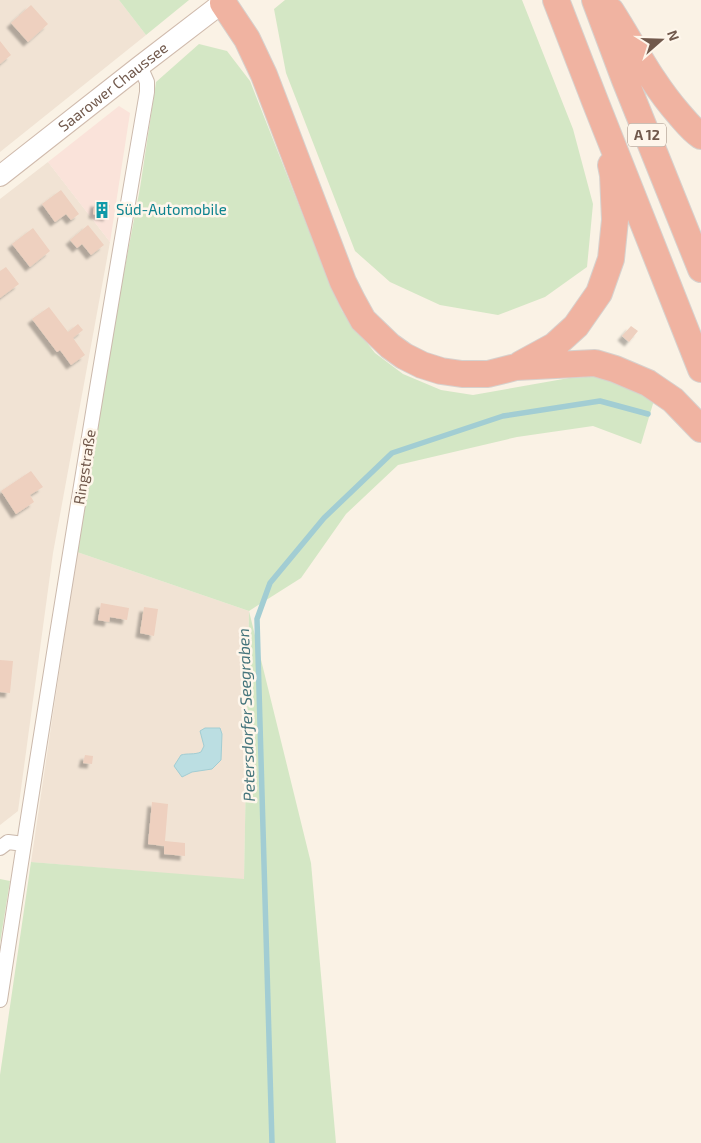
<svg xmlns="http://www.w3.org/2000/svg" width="701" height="1143" font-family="'Exo 2',sans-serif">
	<defs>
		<filter id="shadow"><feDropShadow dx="-4.5" dy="4.5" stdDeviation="1" flood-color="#0004"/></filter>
	</defs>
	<rect width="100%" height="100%" fill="#faf2e5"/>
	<!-- residential -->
	<path fill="#f1e3d4" d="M0,0H119L146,35L0,152Z
		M48,162L110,242L53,553L18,811L0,825V199Z
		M77,552L249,611L244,880L31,862Z"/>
	<!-- commercial -->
	<path fill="#fae3da" d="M119,106L130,113L110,242L48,162Z"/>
	<!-- green -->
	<path fill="#d4e7c5" d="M119,0H189L146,35Z
		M285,0H522L573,129L593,204L587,267L545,297L498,315L440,305L390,282L355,251L286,73L274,9Z
		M199,44L227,51L250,81L332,289L342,311L375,353L403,374L441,390L473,395L569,378L602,376L655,397L641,444L593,426L517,437L398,465L346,514L301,578L249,611L311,863L336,1143H0V1075L31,862L244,879L249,611L77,552L115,319L140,188L156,82Z
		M0,879L10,881L0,943Z"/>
	<!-- water -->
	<path fill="#bbdee2" stroke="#a2cdd3" d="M205,728H220L222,734L221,760L212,769L192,772L182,777L174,766L181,755C188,753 194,755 201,752L204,746L200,731Z"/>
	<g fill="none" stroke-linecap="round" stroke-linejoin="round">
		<!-- stream -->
		<path stroke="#a2cdd3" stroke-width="5.5" d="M272,1143L257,619L270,583L324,518L392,453L503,416L600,401L648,414"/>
	</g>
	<!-- building -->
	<path fill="#eed0bf" filter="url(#shadow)" d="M31,5L48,24L28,42L11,23Z
		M0,41L11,55L0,64Z
		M61,190L79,214L71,220L66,214L55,222L42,204Z
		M95,202L110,205L108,217L93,214Z
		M88,225L104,245L91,255L82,244L77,248L70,240Z
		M33,228L50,251L30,267L12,244Z
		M6,267L19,284L0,298V271Z
		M49,307L68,332L78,324L83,330L73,338L85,355L71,365L60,350L57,352L32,319Z
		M631,326L638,331L629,342L622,336Z
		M31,471L43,487L30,495L34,502L16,514L1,491Z
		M101,603L129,608L127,620L110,617L109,622L98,620Z
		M144,607L158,609L154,636L140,633Z
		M0,660L13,661L10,693L0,692Z
		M85,755L93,756L92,764L83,763Z
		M152,802L168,804L165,841L185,843V856L164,854V846L148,844Z"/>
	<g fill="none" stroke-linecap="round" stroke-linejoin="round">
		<!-- minor casing -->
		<g stroke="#cbb9ac" stroke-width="16">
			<path id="minor" d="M0,848L8,842L24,844
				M0,1000C46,697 95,394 147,92V82L140,66"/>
		</g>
		<!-- secondary casing -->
		<g stroke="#d0bbad" stroke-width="22">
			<g id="secondary">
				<path id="s1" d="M0,176L140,66L226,0"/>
			</g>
		</g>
		<!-- motorway casing -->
		<g stroke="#d7d1cd" stroke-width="28">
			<path id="motorway" d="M556,0L595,101L701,369
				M595,0L625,80L701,269
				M223,3L247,39L264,75L343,282L352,300L363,320L390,346L404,356L422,365L441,371L462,374H488L516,367L595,363L615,369L648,383L673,400L701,429
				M611,11C634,47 651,82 679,114C686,122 692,130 701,136
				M521,364L554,346L576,326L599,293L611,259L615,220L613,175L611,165"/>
		</g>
		<!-- minor -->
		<use href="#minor" stroke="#fff" stroke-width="14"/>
		<!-- secondary -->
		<use href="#secondary" stroke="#fff" stroke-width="20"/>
		<!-- motorway -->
		<use href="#motorway" stroke="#f0b3a1" stroke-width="26"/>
	</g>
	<!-- icons -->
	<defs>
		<g id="building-bare" transform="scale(1.35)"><path d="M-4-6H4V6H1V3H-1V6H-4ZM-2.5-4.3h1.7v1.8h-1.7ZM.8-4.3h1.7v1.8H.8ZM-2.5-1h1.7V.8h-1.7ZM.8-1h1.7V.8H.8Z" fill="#0f9aa8" stroke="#fef6eb" stroke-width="2.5" paint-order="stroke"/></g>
	</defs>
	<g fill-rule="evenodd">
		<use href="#building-bare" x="102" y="210"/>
	</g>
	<g text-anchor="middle" stroke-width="5" stroke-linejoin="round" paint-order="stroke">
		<!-- shield labels -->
		<rect fill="#fef6eb" stroke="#9b887c" stroke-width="1" x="628" y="123.5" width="38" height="23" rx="4"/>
		<g font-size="14" font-weight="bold" fill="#71594c">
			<text x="647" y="140">A 12</text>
		</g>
		<!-- street labels -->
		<g font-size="15" fill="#71594c" stroke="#fef6eb">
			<text dy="5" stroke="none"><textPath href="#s1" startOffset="144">Saarower Chaussee</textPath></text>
			<text transform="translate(85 467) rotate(-81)" y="5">Ringstraße</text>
		</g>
		<!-- culture labels -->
		<g font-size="15" fill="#0d838f" stroke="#fef6eb" text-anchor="start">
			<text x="116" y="215">Süd-Automobile</text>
		</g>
		<!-- water labels -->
		<g font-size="16" font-style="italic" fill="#45757c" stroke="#fef6eb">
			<text transform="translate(246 715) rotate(-92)" y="6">Petersdorfer Seegraben</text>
		</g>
	</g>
	<!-- north arrow -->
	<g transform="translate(661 40) rotate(70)" stroke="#fef6eb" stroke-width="4" paint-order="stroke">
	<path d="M0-4L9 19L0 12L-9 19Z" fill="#71594c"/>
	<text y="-8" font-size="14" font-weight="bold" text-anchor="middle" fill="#71594c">N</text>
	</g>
</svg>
